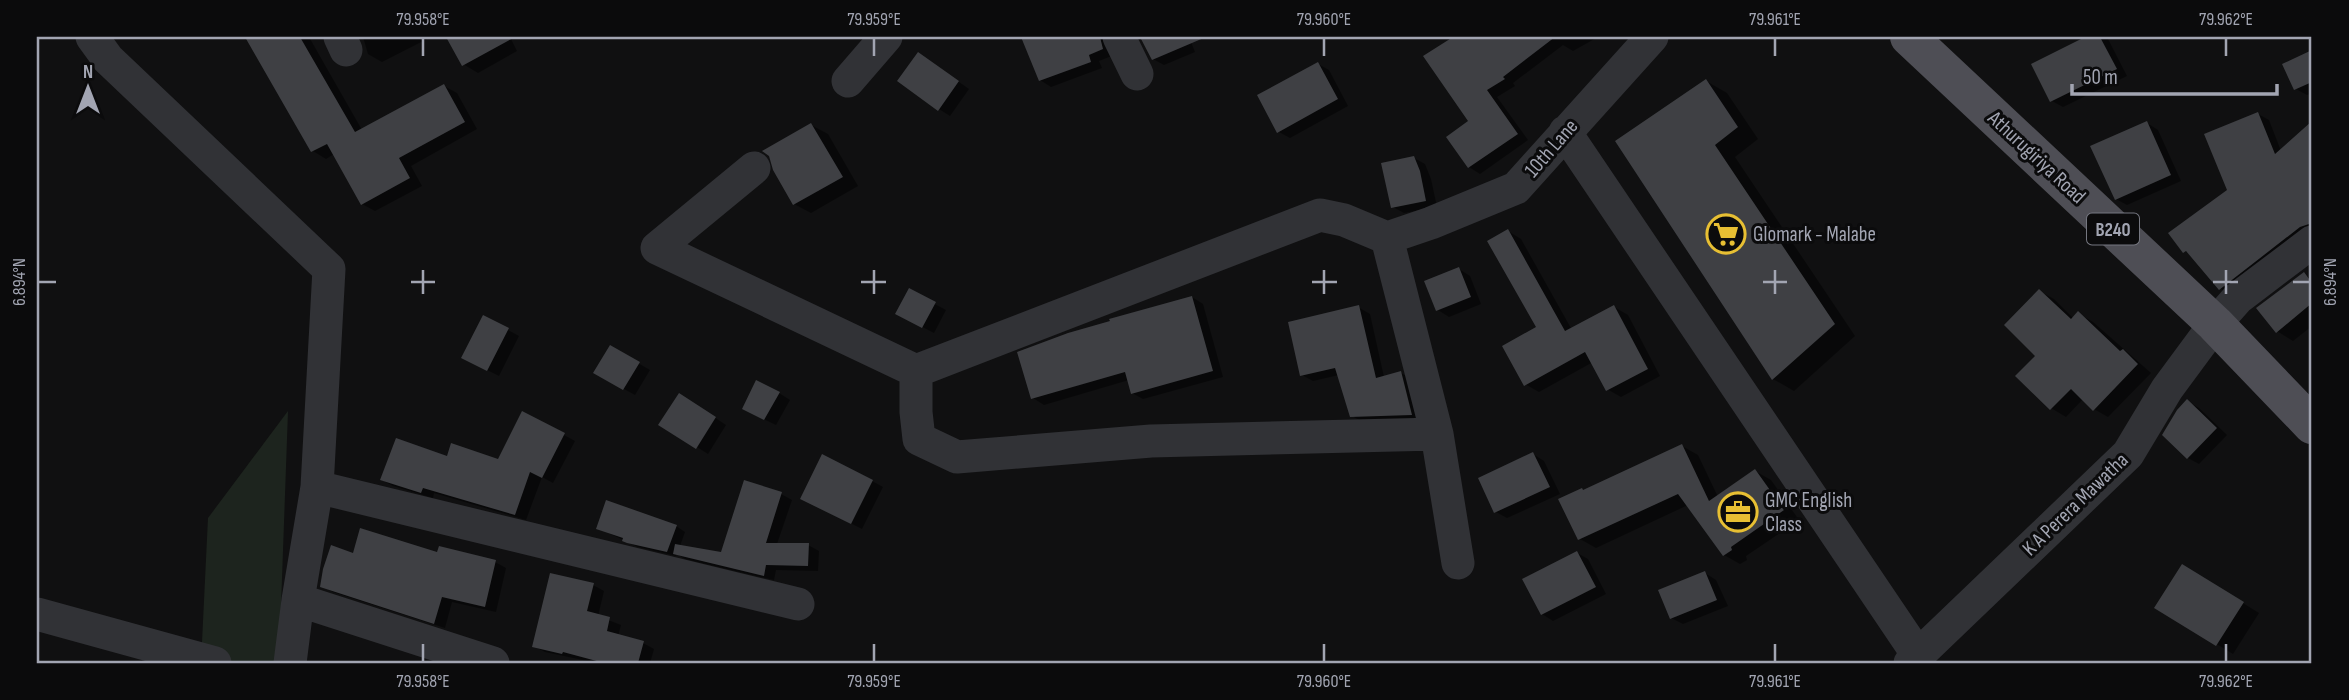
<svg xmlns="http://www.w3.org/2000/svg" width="2349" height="700" font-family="'Sofia Sans Condensed',sans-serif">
	<rect width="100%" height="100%" fill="#101011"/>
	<!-- green -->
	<path fill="#1d241e" d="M288,411L280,634L276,663H201L208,518Z"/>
	<!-- shadow -->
	<path fill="#0007" d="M248,37H309L362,130L444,86L457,93L477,129L411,166L422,186L375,211L362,204L334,154L326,159L313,151Z
		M363,37H431L382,62L368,54Z
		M448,37H510L517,51L478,73L463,64Z
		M1023,37H1113L1114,55L1099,61L1102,68L1051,87L1040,80Z
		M1142,37H1189L1195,52L1164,65L1153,59Z
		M1456,37H1598L1573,51L1563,45L1513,83L1515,86L1497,97L1528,140L1480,174L1469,167L1471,122L1425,57Z
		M2089,37H2104L2108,39L2127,76L2063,107L2052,101L2033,65Z
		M2312,52V93L2307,95L2296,89L2284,65Z
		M919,54L969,89L950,116L939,109Z
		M1318,64L1329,70L1348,106L1290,138L1279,132Z
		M1706,81L1727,93L1758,139L1735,157L1855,336L1794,391L1773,379L1617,142Z
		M2258,114L2269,120L2281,151L2312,123V232L2232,295L2221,289L2192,256L2185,251L2229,190Z
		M2147,123L2158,130L2181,181L2127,205L2116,199Z
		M811,125L828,134L858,186L811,213L794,204Z
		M1414,158L1425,164L1431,179L1437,207L1404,213L1393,207Z
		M1508,231L1521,239L1572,330L1614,307L1628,315L1660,376L1621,397L1607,389L1593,362L1539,392L1525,384L1538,328Z
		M1459,269L1470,276L1481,304L1449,317L1438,310Z
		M2304,275L2312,279V326L2293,341L2277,331Z
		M910,291L946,310L934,333L909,320Z
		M2039,291L2054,299L2074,319L2079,314L2093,322L2151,373L2108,417L2094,409L2083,399L2066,417L2051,408L2038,356Z
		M1192,297L1203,304L1223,377L1143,399L1132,393L1129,380L1044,405L1033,398Z
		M1358,307L1370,314L1384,377L1401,373L1412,379L1423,420L1363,422L1352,416L1339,375L1313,381L1302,375Z
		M484,317L519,336L499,376L475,364Z
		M610,347L650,370L635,395L595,373Z
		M779,393L790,400L776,425L755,415Z
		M690,401L726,425L708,454L697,447Z
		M2188,402L2199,408L2227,435L2199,464L2188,458Z
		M564,435L575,441L553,483L542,477L526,520L434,493L433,498L393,486L382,480L448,458L499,461Z
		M1682,446L1698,455L1718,497L1755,471L1771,480L1799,520L1746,556L1747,560L1740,564L1724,555L1688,505L1596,548L1580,539L1585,491Z
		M1533,454L1544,461L1560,494L1507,518L1496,512Z
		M872,481L883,487L862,529L813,504Z
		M745,483L781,494L792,500L777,544L808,545L819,551L818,571L776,570L774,580L685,559L677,554L676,556L638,547L598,528L676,526L685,532L680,546L722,554Z
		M1577,553L1588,559L1606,594L1553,621L1542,614Z
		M439,554L495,562L506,568L496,612L452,602L445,628L333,592L322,586L354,555Z
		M1705,573L1716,580L1728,606L1683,624L1671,618Z
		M2199,576L2259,613L2233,654L2156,607Z
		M593,585L604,591L598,616L621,625L618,636L643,643L654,649L650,663H597L545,652L534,646Z"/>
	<!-- building -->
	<path fill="#3f4044" d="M245,37H300L355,132L444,84L465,122L399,158L410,178L361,205L327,144L311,152Z
		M446,37H515L462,66Z
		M1021,37H1100L1103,49L1089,55L1091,62L1039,81Z
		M1140,37H1206L1152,60Z
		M1453,37H1555L1503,77L1505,79L1487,90L1518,134L1468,168L1446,137L1468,121L1423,56Z
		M2085,37H2100L2117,69L2050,102L2031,64Z
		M2312,50V82L2294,90L2282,64Z
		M918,52L959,81L938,111L897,81Z
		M1318,62L1338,99L1277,133L1257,95Z
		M1706,79L1738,127L1715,145L1835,324L1772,380L1615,141Z
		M2258,112L2275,154L2312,121V223L2300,227L2219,290L2186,251L2183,253L2168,233L2227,190L2204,134Z
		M2147,121L2171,175L2115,200L2090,146Z
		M811,123L843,177L793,205L773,170L769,156L762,151Z
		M1414,156L1420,171L1426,201L1391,208L1381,163Z
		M1508,229L1565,331L1614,305L1648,369L1606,391L1585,352L1524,386L1502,346L1536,327L1487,241Z
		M1459,267L1471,297L1436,311L1424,281Z
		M2304,272L2312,283V303L2276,333L2256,308Z
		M909,288L936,302L922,328L895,314Z
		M2039,289L2071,319L2078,311L2120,351L2123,349L2138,364L2093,411L2071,389L2050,410L2015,376L2035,356L2004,325Z
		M1192,296L1213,371L1131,394L1125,372L1031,399L1017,352L1068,333L1110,321L1109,319Z
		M1359,305L1376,378L1401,371L1412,415L1350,417L1335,368L1300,376L1288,322Z
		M483,315L509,328L487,371L461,358Z
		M610,345L640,362L623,390L593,373Z
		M756,380L780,392L764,420L742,409Z
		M679,393L716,417L696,449L658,425Z
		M2187,399L2217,428L2187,459L2162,435L2177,410Z
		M522,411L565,433L542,478L530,472L515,515L423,488L421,493L380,480L396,438L447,456L451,443L498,459Z
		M1682,444L1709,501L1755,469L1784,510L1731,547L1732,550L1723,556L1678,494L1578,540L1558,499L1582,488L1583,490Z
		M1533,452L1550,487L1494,513L1478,478Z
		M822,454L873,480L851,524L800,499Z
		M744,480L782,492L766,543H809L808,566L766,565L764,576L673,554L675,544L721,552Z
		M606,500L677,525L667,552L627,543L622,541L623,538L596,529Z
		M360,528L437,552L439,546L496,560L485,607L442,597L434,624L320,587L323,569L331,545L353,553Z
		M1577,551L1596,587L1541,615L1522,579Z
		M2182,564L2244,602L2216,646L2154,608Z
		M1705,571L1717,600L1670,619L1658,590Z
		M550,573L594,583L587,611L610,617L607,631L644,641L638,663H604L563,652L562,654L532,647Z"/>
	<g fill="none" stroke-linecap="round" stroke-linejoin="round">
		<!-- minor -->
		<path stroke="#313236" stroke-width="33" d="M92,37L108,59L329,269L317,487L298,600L493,663
			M340,37L346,50
			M1119,37L1137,74
			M848,81L886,37
			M1565,132L1918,655
			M754,168L657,248L916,371L1320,215L1344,220L1387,238L1437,434L1458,563
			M1387,238L1431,223L1516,188L1652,37
			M916,371V412L919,439L957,457L1151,441L1437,434
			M317,487L798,604
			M37,614L215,663
			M290,663L298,600
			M1910,663L2128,454L2167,389L2215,324L2238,298L2312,242"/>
		<!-- major -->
		<path stroke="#4e4e55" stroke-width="38" d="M1909,37L2215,324L2312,425"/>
	</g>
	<!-- ticks -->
	<path fill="none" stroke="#a2a5b2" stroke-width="2.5" d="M423,38V56M874,38V56M1324,38V56M1775,38V56M2226,38V56M423,270V294M874,270V294M1324,270V294M1775,270V294M2226,270V294M38,282H56M411,282H435M861,282H886M1312,282H1337M1763,282H1787M2213,282H2238M2293,282H2310M423,644V662M874,644V662M1324,644V662M1775,644V662M2226,644V662"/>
	<!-- icons -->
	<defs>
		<g id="supermarket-ring" transform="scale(2.0125)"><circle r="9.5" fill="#0b0b0c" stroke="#e7bf33" stroke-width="1.5"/><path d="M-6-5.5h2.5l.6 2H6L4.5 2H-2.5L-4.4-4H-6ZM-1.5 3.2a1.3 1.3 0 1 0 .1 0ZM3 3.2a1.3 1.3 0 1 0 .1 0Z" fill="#e7bf33"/></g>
		<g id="office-ring" transform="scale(2.0125)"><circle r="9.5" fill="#0b0b0c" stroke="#e7bf33" stroke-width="1.5"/><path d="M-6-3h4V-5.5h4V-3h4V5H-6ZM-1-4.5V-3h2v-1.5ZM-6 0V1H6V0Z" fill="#e7bf33"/></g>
	</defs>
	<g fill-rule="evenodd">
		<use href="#supermarket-ring" x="1726" y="234"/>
		<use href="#office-ring" x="1738" y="512"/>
	</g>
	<g text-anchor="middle" stroke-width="6" stroke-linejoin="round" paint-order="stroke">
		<!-- shield labels -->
		<rect fill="#0b0b0c" stroke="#757780" stroke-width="2" x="2087" y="213.5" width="52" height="31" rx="5"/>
		<g font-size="19" font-weight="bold" fill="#a2a5b2">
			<text x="2113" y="236">B240</text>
		</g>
		<!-- street labels -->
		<g font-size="21" fill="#a2a5b2" stroke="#0b0b0c">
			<text transform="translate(1551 148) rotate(-49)" y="7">10th Lane</text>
			<text transform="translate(2037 157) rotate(43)" y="7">Athurugiriya Road</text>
			<text transform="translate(2075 504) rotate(-44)" y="7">K A Perera Mawatha</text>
		</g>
		<!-- poi labels -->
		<g font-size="21" fill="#a2a5b2" stroke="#0b0b0c" text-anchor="start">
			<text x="1753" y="241">Glomark - Malabe</text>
			<text x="1765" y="507">GMC English<tspan x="1765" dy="24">Class</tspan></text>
		</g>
	</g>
	<!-- border -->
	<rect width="2349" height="700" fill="none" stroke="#0b0b0c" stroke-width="77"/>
	<!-- north arrow -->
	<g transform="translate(88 88)" stroke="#0b0b0c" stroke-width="5" paint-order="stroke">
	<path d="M0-5L12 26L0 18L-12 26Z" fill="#a2a5b2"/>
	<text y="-10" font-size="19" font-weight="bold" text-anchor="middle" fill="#a2a5b2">N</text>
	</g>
	<!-- scale -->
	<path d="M2072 84v10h205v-10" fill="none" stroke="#a2a5b2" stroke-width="3.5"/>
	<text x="2083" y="84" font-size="21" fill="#a2a5b2" stroke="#0b0b0c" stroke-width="5" paint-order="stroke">50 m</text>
	<rect x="38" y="38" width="2272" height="624" fill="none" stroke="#a2a5b2" stroke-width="2.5"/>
	<g font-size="18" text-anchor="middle" fill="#a2a5b2">
		<text x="423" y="25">79.958°E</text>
		<text x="874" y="25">79.959°E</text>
		<text x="1324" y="25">79.960°E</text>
		<text x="1775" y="25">79.961°E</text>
		<text x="2226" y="25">79.962°E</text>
		<text transform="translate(19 282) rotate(-90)" y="6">6.894°N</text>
		<text transform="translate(2330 282) rotate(-90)" y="6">6.894°N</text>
		<text x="423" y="687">79.958°E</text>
		<text x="874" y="687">79.959°E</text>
		<text x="1324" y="687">79.960°E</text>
		<text x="1775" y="687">79.961°E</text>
		<text x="2226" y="687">79.962°E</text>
	</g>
</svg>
